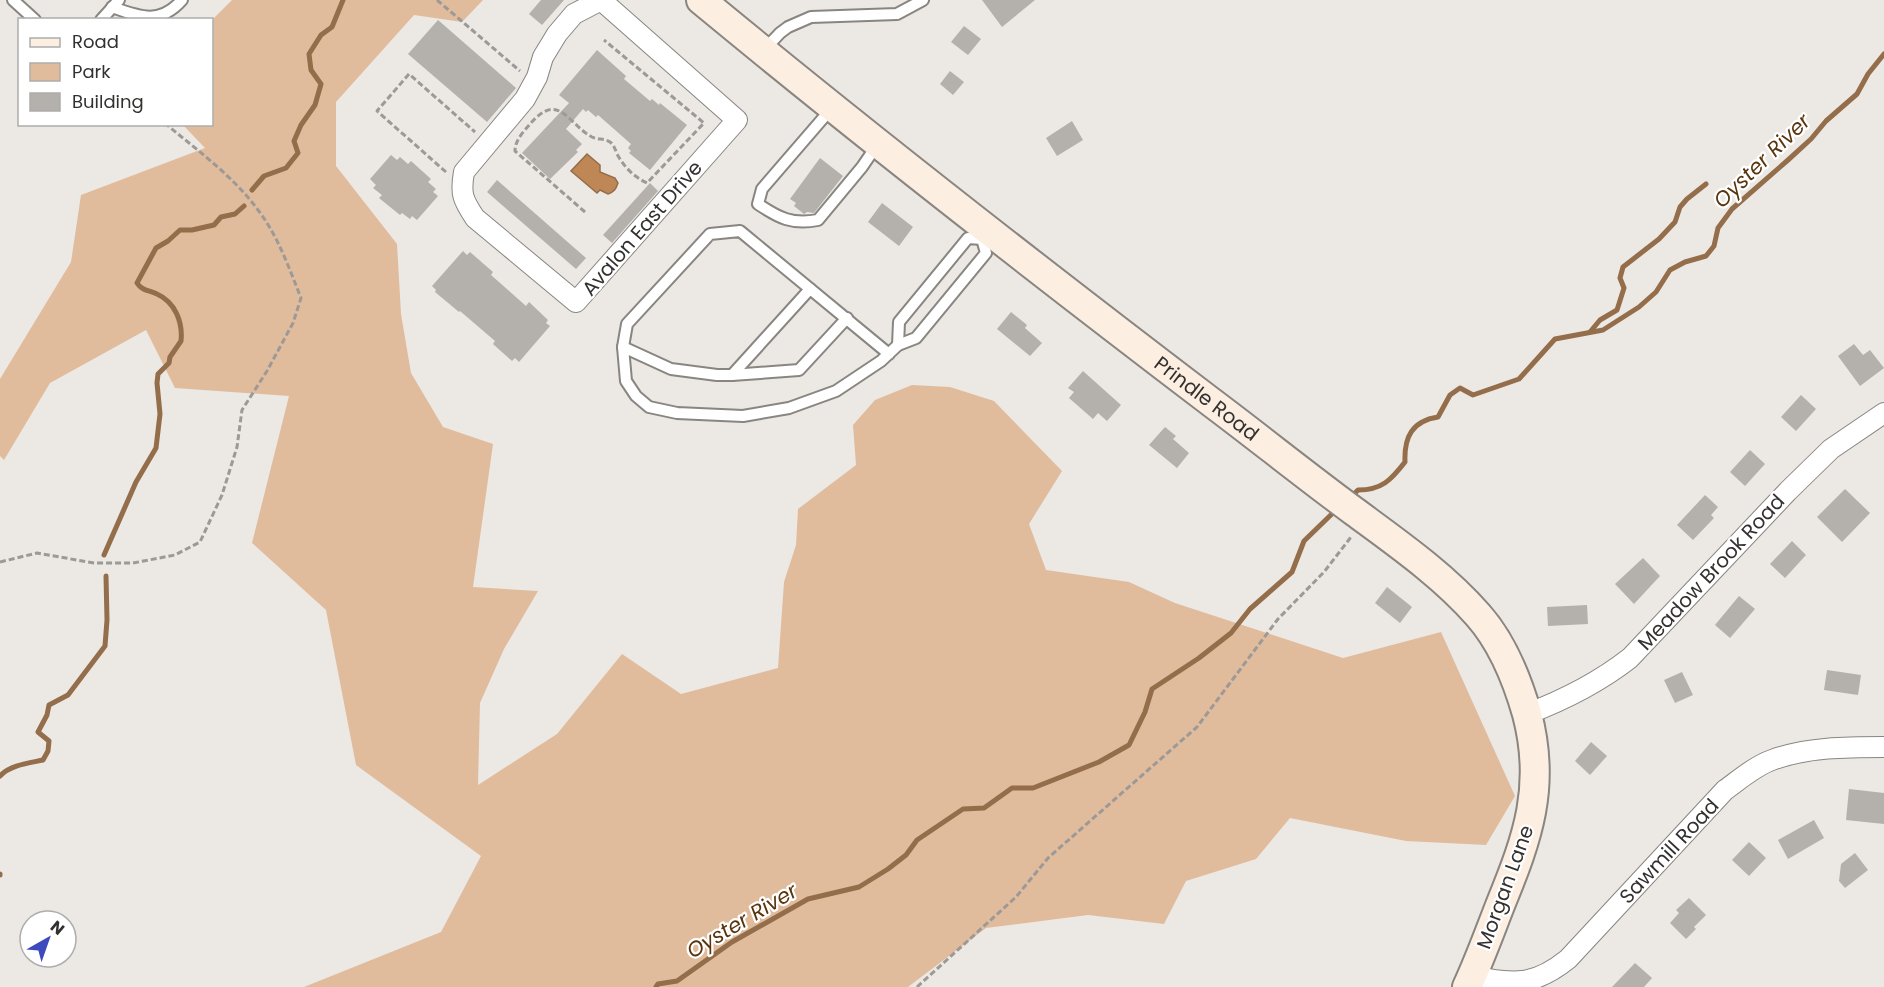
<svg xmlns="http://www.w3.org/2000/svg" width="1884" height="987" viewBox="0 0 1884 987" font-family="Poppins,sans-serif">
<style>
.green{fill:#e0bc9d}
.water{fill:#be8755;stroke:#946d4a;stroke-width:1.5}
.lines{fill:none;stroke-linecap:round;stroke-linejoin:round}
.stream{stroke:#946d4a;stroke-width:5}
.building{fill:#b4b0ac}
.lane-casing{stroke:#898581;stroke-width:14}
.street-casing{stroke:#898581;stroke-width:22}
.secondary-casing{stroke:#898581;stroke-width:32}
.path{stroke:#9c9996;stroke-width:3;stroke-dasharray:6 3;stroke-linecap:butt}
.lane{stroke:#fff;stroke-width:10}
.street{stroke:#fff;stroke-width:20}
.secondary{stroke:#fdeee2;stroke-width:28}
.labels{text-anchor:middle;stroke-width:4.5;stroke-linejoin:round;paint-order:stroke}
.street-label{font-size:20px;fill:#333130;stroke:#fff}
.water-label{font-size:21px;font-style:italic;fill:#59340c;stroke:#fff}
</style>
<rect width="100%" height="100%" fill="#ece8e4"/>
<polygon class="green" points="232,0 483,0 462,22 414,15 336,102 336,166 397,244 401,314 411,373 443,427 493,444 473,587 538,591 504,649 480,703 478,785 557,734 622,654 681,694 778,668 784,582 796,545 798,509 856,465 853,425 875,400 912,385 950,387 994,401 1062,471 1029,524 1046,570 1129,582 1175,603 1343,658 1441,632 1515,796 1486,845 1406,841 1290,818 1256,859 1186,881 1164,924 1088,915 986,928 908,987 304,987 441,932 481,856 356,765 326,610 252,543 289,396 175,388 146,330 50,383 4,460 0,456 0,379 71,262 81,195 205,148 183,125 212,124 212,20"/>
<path class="water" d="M587 154 600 165V172L615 178 618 183C616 189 614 192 608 194L600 190 597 193 571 171Z"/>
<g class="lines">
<g class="stream">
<polyline points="252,190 264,176 286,168 298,153 294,141 301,125 315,105 321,84 311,70 309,54 321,35 332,27 343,0"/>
<polyline points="1590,332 1600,320 1617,310 1624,288 1620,278 1623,267 1659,239 1675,222 1680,207 1687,199 1706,184"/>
<path d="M1351 497 1358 490C1382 490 1391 480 1405 462 1404 437 1412 421 1438 417L1450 395 1460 388 1473 395 1519 379 1555 339 1603 330 1639 307 1656 292 1670 270 1685 262 1706 256 1714 246 1718 228 1732 209 1788 160 1811 139 1826 121 1857 94 1868 74 1884 54"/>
<path d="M104 555 136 482 156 448 160 414 157 383 158 374 169 363 170 357 181 341C183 322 175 302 157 294 149 290 142 291 137 283L156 248 168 241 180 230H192L214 225 221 217 235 214 244 206"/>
<path d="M0 776C10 765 29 763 43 760L48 751 49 741 38 732 47 715 49 705 68 695 105 646 107 620 106 576"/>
<polyline points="0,874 0,875"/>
<polyline points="656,987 658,984 677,981 732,942 808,899 859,887 888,869 906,855 917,840 963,809 984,808 1012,788 1033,788 1099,762 1129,745 1145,712 1152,689 1199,658 1231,633 1250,609 1292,572 1304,541 1337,509"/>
</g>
</g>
<g class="building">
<polygon points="541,0 564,0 542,25 529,14"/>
<polygon points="982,0 1035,0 1002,27"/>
<polygon points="438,20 516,88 487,122 408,54"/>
<polygon points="964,26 981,39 968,55 951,42"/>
<polygon points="597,50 626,76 624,79 650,101 652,99 659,105 660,103 687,125 650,170 629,153 631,151 628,148 631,144 598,115 596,117 588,110 586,112 583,109 566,129 582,144 576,150 578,152 550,179 522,153 569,103 559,95"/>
<polygon points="950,71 964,82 953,95 940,84"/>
<polygon points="1072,121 1083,140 1057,156 1046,138"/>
<polygon points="391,155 397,160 400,157 408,164 411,161 431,179 428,182 436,189 433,192 438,196 417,220 412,216 410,219 402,213 400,215 379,198 382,195 373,188 376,185 370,179"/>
<polygon points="820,158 843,176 814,213 807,212 804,214 794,206 796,203 790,199"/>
<polygon points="497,180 586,258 576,269 487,192"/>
<polygon points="650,183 658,191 612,243 603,235"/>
<polygon points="882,203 913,227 899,246 868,222"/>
<polygon points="463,251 467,255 470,252 493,272 491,275 526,306 529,302 548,320 546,323 550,326 519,362 515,358 512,361 493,344 495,341 460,311 459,312 435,292 436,290 432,286"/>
<polygon points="1011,312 1027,325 1025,328 1042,343 1030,356 997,329"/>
<polygon points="1854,344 1863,355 1870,350 1884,368 1860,386 1838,356"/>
<polygon points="1083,371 1121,405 1107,421 1098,413 1093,419 1069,398 1074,392 1068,388"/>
<polygon points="1801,395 1816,409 1796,431 1781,417"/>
<polygon points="1165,427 1176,436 1173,439 1189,453 1177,468 1149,445"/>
<polygon points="1750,450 1765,464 1745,486 1730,472"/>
<polygon points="1845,489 1870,513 1842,542 1817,517"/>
<polygon points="1705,495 1718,507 1711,515 1714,518 1693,540 1677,525"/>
<polygon points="1792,541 1806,555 1785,578 1770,564"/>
<polygon points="1643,558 1660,576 1634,604 1615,584"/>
<polygon points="1387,587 1412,607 1400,623 1375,603"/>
<polygon points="1739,596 1755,609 1730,638 1715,625"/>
<polygon points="1587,605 1588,624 1548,626 1547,607"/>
<polygon points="1827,670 1861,675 1858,695 1824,690"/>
<polygon points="1682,672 1693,695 1675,703 1664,680"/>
<polygon points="1591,742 1607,756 1590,775 1575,761"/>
<polygon points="1849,789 1884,793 1884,824 1846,820"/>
<polygon points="1814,820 1824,838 1788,859 1778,840"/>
<polygon points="1749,842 1766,858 1749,876 1732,860"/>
<polygon points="1855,853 1868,870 1845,888 1839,881 1841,864"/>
<polygon points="1689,898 1706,915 1694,927 1696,929 1686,939 1670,923 1679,913 1676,910"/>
<polygon points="1635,963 1652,978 1644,987 1612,987"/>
</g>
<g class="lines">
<g class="lane-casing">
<g id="lane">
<polyline points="13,0 35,20"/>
<path d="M112 7C140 17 160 25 182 0"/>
<polyline points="101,20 119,0"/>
<polyline points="763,51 780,33 788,27 811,17 897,14 923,0"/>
<path d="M831 109 762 189 758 204C779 218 792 225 818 220L862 167 877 145"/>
<polyline points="898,345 899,322 968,238 982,239"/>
<polyline points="623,347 671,369 717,375 732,375 810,289"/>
<polyline points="889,354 740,231 710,234 627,324 623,347 626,381 636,396 649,407 677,413 743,416 789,408 836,391 881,361 898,345 916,338 986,253 982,239"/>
<polyline points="732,375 799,370 847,318"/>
</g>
</g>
<g class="street-casing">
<g id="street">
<path d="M601 0 737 120 576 302 475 218C463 200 460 194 464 172L525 99 537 77 543 57 557 34 574 14 601 0H603"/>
<path d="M1527 714C1564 700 1598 683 1630 658L1788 491 1831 449 1884 413"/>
<path d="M1472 976C1515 984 1533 987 1568 959L1725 790C1739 780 1755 766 1772 760 1807 747 1847 747 1884 747"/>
</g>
</g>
<g class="secondary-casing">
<g id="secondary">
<path id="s1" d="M701 0C868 138 1039 271 1211 402 1259 438 1306 476 1355 512 1397 543 1443 575 1478 615 1502 642 1517 679 1527 714 1546 786 1528 837 1501 903 1490 931 1480 959 1467 987"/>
</g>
</g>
<g class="path">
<polyline points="437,0 520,71"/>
<polyline points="446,172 377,111 409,74 475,132"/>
<path d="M585 212 515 151C515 140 524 131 531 123 559 91 568 124 592 137 598 140 604 138 610 142 614 145 615 149 617 154 624 167 634 177 647 183L704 123 604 40"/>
<path d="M0 562 37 553 94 563H133L175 555 200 542 222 495 237 447 242 410 267 371 293 323 301 298C289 268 278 236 258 210 233 176 198 151 166 124"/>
<polyline points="917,987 1016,897 1048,858 1197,727 1278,619 1324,572 1351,537"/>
</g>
<use href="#lane" class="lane"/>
<use href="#street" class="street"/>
<use href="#secondary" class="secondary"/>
</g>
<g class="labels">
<g class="street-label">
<text transform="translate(642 228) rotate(-49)" y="7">Avalon East Drive</text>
<text dy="7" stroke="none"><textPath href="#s1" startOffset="644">Prindle Road</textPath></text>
<text transform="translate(1711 572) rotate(-47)" y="7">Meadow Brook Road</text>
<text transform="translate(1669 851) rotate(-47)" y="7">Sawmill Road</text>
<text transform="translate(1505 887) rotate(-70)" y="7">Morgan Lane</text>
</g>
<g class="water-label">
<text transform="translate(1762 161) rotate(-44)" y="7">Oyster River</text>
<text transform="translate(742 921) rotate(-31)" y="7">Oyster River</text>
</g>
</g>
<rect x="18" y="18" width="195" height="108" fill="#ffffff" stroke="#adadac" stroke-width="1.5"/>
<rect x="30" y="38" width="30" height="9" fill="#fdeee2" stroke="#adadac" stroke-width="1.5"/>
<text x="72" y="48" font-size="18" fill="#333130">Road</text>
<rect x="30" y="63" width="30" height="18" fill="#e0bc9d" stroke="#adadac" stroke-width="1.5"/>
<text x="72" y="78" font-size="18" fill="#333130">Park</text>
<rect x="30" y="93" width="30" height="18" fill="#b4b0ac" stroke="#adadac" stroke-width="1.5"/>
<text x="72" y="108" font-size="18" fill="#333130">Building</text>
<g transform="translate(48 939) rotate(40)"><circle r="28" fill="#ffffff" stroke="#adadac" stroke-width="1.5"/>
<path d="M0-4.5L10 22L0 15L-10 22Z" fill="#3d4abd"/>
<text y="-9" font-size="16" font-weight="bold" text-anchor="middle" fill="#333130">N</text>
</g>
</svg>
